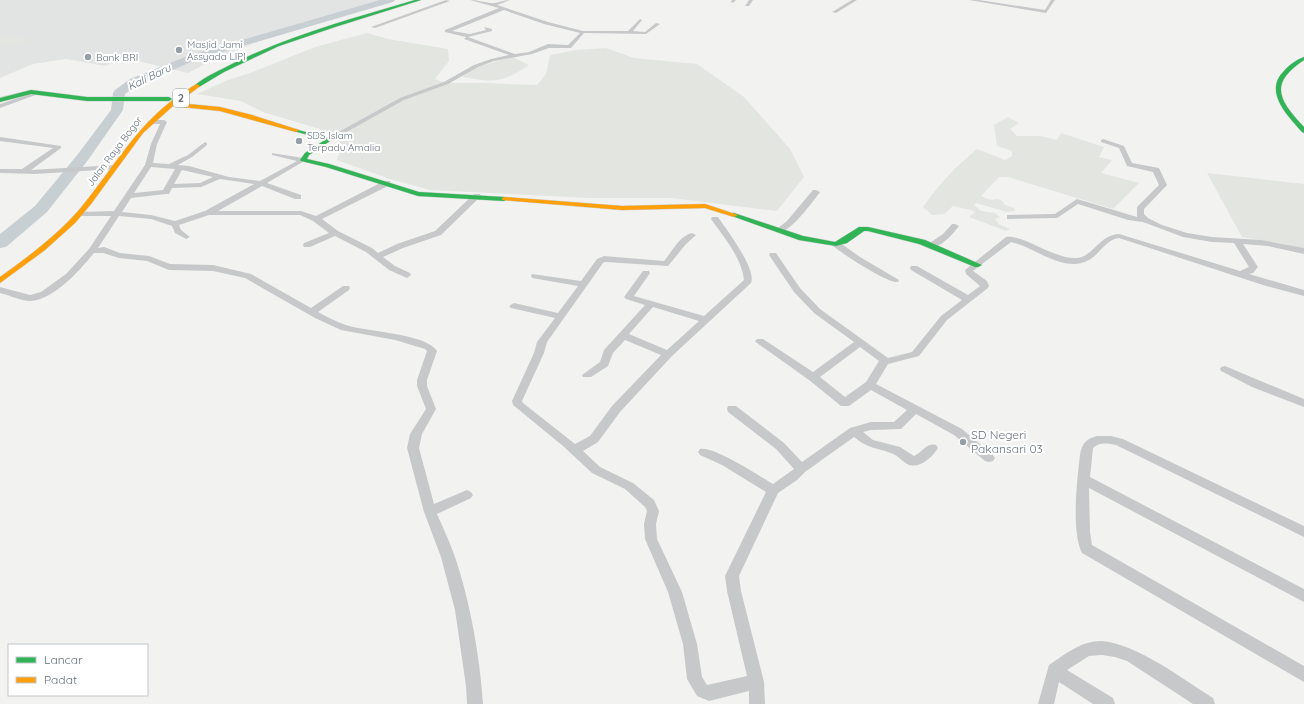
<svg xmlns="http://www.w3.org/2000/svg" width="1304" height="704" viewBox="0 0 1304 704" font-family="Quicksand,sans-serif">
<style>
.built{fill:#e2e4e4}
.green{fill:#e2e5e0}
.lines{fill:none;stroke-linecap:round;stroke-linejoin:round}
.river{fill:#c8cfd2;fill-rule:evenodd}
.fast-casing{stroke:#cecfcf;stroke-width:1}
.slow-casing{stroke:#cecfcf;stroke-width:1}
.street{fill:#c7c8c9;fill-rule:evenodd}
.fast{fill:#30b455;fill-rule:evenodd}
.slow{fill:#ff9f0a;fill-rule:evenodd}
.poi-dot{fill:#979fa6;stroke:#fff;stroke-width:1.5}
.labels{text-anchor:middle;stroke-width:4;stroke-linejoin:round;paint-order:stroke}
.far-poi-label{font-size:10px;fill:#66727e;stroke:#fff;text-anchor:start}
.far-street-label{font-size:10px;fill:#66727e;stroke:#fff}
.far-water-label{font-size:11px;font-style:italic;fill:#62737b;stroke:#fff}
.shield{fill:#fff;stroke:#949ca5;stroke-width:1}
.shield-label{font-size:11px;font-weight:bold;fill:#66727e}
.poi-label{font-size:12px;fill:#66727e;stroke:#fff;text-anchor:start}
</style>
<rect width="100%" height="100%" fill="#f2f3f1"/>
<polygon class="built" points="0,0 395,0 260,41 213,60 188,73 125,58 105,66 66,59 33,64 0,78"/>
<g class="green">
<polygon points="367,33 388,39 448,49 449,61 435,79 445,83 485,83 537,85 546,74 550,55 576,50 606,48 634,58 697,64 744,97 790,149 804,177 777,211 671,198 588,198 430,190 390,179 337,160 342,145 330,132 263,112 241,101 197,94 228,80 253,72 315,47"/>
<polygon points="7,35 30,40 11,46 0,43 0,37"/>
<path d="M512 57 529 65C502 83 494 83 463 77L470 69Z"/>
<path d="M1008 117 1019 123 1010 129 1017 136H1041L1057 140 1061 133 1104 147 1099 157 1112 160 1101 173 1139 183 1113 209 1008 177H999L981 196 991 200 998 199 1004 202 1003 204 1014 208 1015 211 1007 212 976 203 974 205 981 211 995 213 1000 217 995 219 999 224 1010 229 1006 231 969 217 975 212 971 210 953 206 944 214 932 215 923 207C938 185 956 166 977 149L1005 160 1012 156V151L997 146 994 125Z"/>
<polygon points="1207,173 1304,184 1304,248 1242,237"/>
</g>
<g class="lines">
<polygon class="river" points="380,0 395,0 393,2 198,59 138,85 125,94 123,110 88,160 47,212 6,247 0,248 0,234 35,206 78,154 111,110 113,93 115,90 130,79 190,55"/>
<g class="fast-casing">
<g id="fast">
<path d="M415 0H421L335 27 279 46 224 72 199 87 194 86C205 76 221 70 234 63 291 35 354 18 415 0Z"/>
<path d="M1304 57V60C1268 84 1279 100 1304 127V133L1302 132C1288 116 1263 92 1284 71 1289 65 1296 60 1304 57Z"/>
<polygon points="31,90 87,97 169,97 172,99 169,101 87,101 31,94 0,102 0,98"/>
<polygon points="294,129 333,139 309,155 307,159 329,164 419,192 504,197 507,199 504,201 418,196 326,167 301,161 300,160 305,153 325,140 294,131"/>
<polygon points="734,213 803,236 835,242 859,227 868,227 925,240 982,265 978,267 975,267 919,244 868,231 864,231 847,243 836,246 799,240 732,216 732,214"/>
</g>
</g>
<g class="slow-casing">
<g id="slow">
<path d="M197 84 200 86 199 87 177 103 220 107 252 115 299 130 296 132 220 111 173 106 143 133 91 204 75 223 45 250 0 283V277C28 257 56 236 79 210 111 172 133 130 174 99 181 94 189 88 197 84Z"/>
<polygon points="504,197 622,206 705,204 738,215 734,217 705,208 622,210 502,200 502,198"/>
</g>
</g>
<g class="street">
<polygon points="446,0 450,1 375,28 371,27"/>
<path d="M470 0C477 0 483 2 490 3 496 4 503 0 510 0L497 5 548 22 583 31H628L640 19 642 20 633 31 645 32 656 23 660 24 646 34 584 33 571 48H549L532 54 494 61 478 67 448 84 404 100 332 140H328V138L400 98 444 82 474 65 491 59 509 55 464 39 466 37 445 32V30L499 8ZM504 10 544 24 580 33 568 45 548 44 529 52 515 54 468 37 492 31V29L484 27 486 30 470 34 452 31Z"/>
<polygon points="732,0 736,0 733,3 731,2"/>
<polygon points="749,0 753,0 749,6 745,6"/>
<polygon points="852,0 857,0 836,13 832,12"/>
<polygon points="969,0 979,0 1045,10 1051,0 1055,0 1046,13"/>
<polygon points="36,92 41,93 0,108 0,104"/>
<path d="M164 120 167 122 157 144 153 163 169 164 188 155 205 142 207 143V145L192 157 178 165 189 166 229 177 260 181 297 161 272 155V153L303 158 306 160 267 183 301 195V199H295L262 186 218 211H301L316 216 384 181H390V185L322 219 338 231 372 248 378 253 397 244 435 231 474 194H480L481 196 441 235 403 248 383 257 395 266 410 273 411 275 407 278 389 270 366 252 335 236 310 247H304L303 245 304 243 329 233 313 221 300 215H209L179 225 181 230 190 237 186 239 175 233 172 226 151 219 119 216 98 248 104 247 120 253 149 256 170 264 213 265 251 274 311 308 343 286H349L350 288 349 290 318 312C327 317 337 322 346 325 367 332 425 333 437 351L427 380V386L436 409 422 434 419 448 434 504 467 490 471 492 473 495 471 498 437 514C443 528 450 542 455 557 470 601 480 657 483 704H467L466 686 455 610 441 557 424 512 407 448 410 434 426 409 417 386V380L427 351 425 349 395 340 341 330 315 318 245 278 213 271 169 270 147 261 119 258 103 253H94C80 270 54 300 30 301 21 301 9 295 0 293V287L30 295 41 292 66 274 89 249 111 216H80L76 214 80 212 114 211 145 165 151 144 160 124H150L147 122 150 120ZM151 167 175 169 163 190 134 193ZM182 170 213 177 200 183 174 184ZM220 179 254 184 205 211 175 221 151 215 122 212 131 198 166 194H169L172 188 201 187Z"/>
<polygon points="0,137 61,146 61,148 31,170 115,165 119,167 115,169 35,174 0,173 0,169 22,169 53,148 0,141"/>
<path d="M1103 139 1124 146 1132 163 1159 168 1167 185 1144 209V214L1148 218 1162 225 1187 233 1212 237 1261 240 1304 248V254L1268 246 1243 244 1258 267 1253 273 1249 274 1304 290V296L1266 286 1119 238C1106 239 1100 254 1089 260 1065 274 1034 247 1011 242L973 271 987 281 989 286 988 288 947 320 919 356 888 364 876 384 962 429 993 455 995 458 993 461 989 462 985 461 954 435 916 414 901 429 871 430 863 432 873 440 900 447 914 456C922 453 926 442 936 445L938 448C932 458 918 470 907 464 901 460 897 455 891 453 874 447 869 449 854 437L805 472 797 480 778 493 739 576 741 591 764 682 765 704H749V691L709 701 697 696 687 679 683 644 668 592 645 539 644 524 647 511 645 507 625 489 592 473 563 446 513 405 512 401 534 353 537 342 555 318 511 308 509 306 514 303 558 313 578 286 532 278 531 276 532 274 581 281 597 259 604 256 664 261C672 252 679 236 692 233L696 235 686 244 668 266 605 262 603 263 547 342 544 353 522 401 523 403 575 444 590 436 612 406 661 355 625 340 613 353 608 366 591 377H583L582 375 600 362 604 350 645 305 626 299 624 297 643 271H649L650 273 634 296 704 316 744 280C742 258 723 236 711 219L712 217H718C726 229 757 269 751 283L672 356 620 412 598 442 583 451 600 467 633 483 654 500 659 511 656 524 657 539 682 592 697 644 702 677 707 685 747 676 727 591 725 576 766 492 722 465 700 455 698 452 700 449C712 445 760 476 773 484L794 469 776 449 728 412 727 409 728 406H736L784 443 802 462 850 428 871 422H894L907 410 871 390 849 406H841L809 380 757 343 755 341 757 339H763L813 372 854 342 814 313 794 292 769 255 770 253H776L800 288 820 309 888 358 912 352 941 316 962 300 911 270 910 268 911 266H917L968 295 980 286 966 274 965 270 1006 237C1022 234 1053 258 1074 258 1093 259 1098 235 1119 234L1240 271 1249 267 1234 243 1212 242 1183 237 1143 222 1128 220 1078 204 1057 218 1007 219V215H1010L1055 214 1077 199 1137 217V207L1159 185 1153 172 1127 166 1119 148 1101 142V140ZM653 307 699 321 667 350 629 334ZM860 347 879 361 866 382 845 397 820 377Z"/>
<path d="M813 190H816L820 192C813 201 790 234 778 232V228L787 221Z"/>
<path d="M952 224H955L959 226C953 234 939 250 928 248L927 246 928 244 943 234Z"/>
<path d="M833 242H839L860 257 899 280 898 282C888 284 843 254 833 246L832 244Z"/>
<polygon points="1225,366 1304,399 1304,407 1252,387 1221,371 1220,369 1221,367"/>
<path d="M1097 436H1111L1123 439 1304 526V537L1116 445C1107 443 1099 442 1093 448L1090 477 1304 589V602L1089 488 1090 532 1092 545 1304 666V682L1082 553C1071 530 1077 481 1080 455 1082 443 1086 439 1097 436Z"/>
<path d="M1102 641C1139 645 1181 678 1213 698L1215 704H1193L1127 661 1115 657 1102 655 1089 656 1067 670 1113 698 1115 704H1093L1059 682 1054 704H1038L1049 665C1066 654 1080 641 1102 641Z"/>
</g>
<use href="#fast" class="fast"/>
<use href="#slow" class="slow"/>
</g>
<g class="poi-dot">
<circle cx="179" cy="50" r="4"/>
<circle cx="88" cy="57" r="4"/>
<circle cx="299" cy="141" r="4"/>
<circle cx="963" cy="442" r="4"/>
</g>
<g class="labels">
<g class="far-poi-label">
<text x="187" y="48">Masjid Jami<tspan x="187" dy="12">Assyada LIPI</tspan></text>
<text x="96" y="61">Bank BRI</text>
<text x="307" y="139">SDS Islam<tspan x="307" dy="12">Terpadu Amalia</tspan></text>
</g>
<g class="far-street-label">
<text transform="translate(114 151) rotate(-53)" y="4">Jalan Raya Bogor</text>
</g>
<g class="far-water-label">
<text transform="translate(149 77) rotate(-26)" y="4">Kali Baru</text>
</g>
<rect class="shield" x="173" y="89" width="16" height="18" rx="3"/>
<g class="shield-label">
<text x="181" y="102">2</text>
</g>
<g class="poi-label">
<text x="971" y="439">SD Negeri<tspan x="971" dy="14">Pakansari 03</tspan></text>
</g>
</g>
<rect x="8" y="644" width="140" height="52" fill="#ffffff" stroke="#c2c7cb"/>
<rect x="16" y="657" width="20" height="6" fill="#30b455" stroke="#c2c7cb"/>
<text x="44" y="664" font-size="12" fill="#66727e">Lancar</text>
<rect x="16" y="677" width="20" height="6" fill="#ff9f0a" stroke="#c2c7cb"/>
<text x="44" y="684" font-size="12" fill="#66727e">Padat</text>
</svg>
